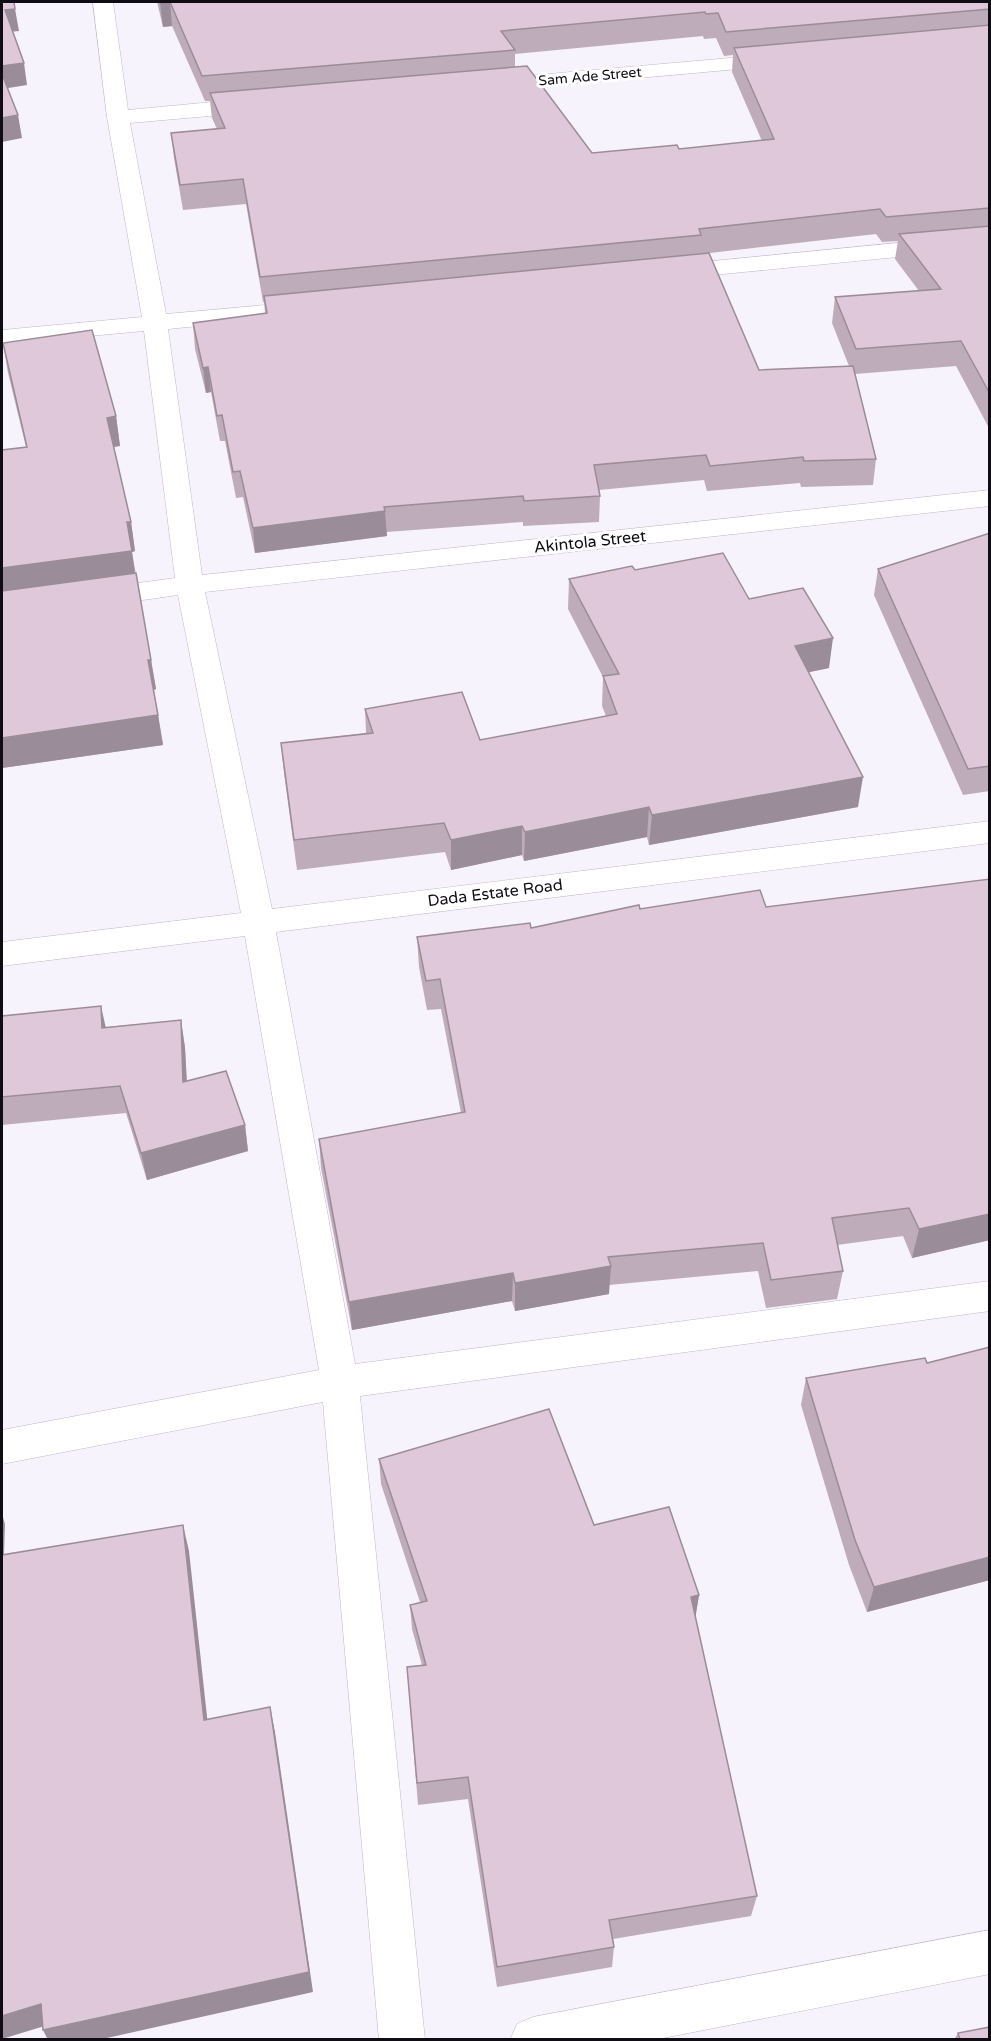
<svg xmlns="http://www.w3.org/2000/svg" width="991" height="2041" viewBox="0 0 991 2041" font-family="'Varela Round',sans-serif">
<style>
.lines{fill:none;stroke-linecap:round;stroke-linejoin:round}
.street-casing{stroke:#c0b6cd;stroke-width:1}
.street{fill:#fff;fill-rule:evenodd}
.wall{fill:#bfacbb;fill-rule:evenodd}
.shaded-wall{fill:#9b8c99}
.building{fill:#dec8da;stroke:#9b8c99;stroke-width:1.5}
.labels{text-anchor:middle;stroke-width:6;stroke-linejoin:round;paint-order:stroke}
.far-street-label{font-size:14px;fill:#0f0c13;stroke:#fff}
.street-label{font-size:16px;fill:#0f0c13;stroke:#fff}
</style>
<rect width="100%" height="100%" fill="#f7f3fc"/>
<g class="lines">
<g class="street-casing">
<g id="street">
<polygon points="93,2 113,2 128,110 255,98 263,100 266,105 263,110 255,112 130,123 166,314 310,301 319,303 322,308 319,313 310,315 168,329 202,575 990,490 990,506 205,592 272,909 990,821 990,843 276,932 355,1364 990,1281 990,1311 360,1396 425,2040 379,2040 323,1402 2,1464 2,1430 319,1370 245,936 2,966 2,942 241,913 178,595 94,607 84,604 80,598 84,592 94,589 175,578 144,331 2,344 2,330 142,317 107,117"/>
<polygon points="776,54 784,55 787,60 784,65 492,91 484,90 481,85 484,80 492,79"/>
<polygon points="990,234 990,248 672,279 664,277 660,272 664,267 672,265"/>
<polygon points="990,1930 990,1974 653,2040 510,2040 517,2024 533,2017"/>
</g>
</g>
<use href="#street" class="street"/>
</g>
<g class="wall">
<path d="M157 2H990V430L956 366 855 374 876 459 873 485 801 487 800 483 707 491 704 480 599 490 600 496 599 522 523 526V522L386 532 387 536 255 553 243 497 236 498 225 441H220L211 392 206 393 195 349 193 323 265 313 264 302H263L246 204 183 210 174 158 171 133 217 129 212 118 210 101H205L172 26 163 27ZM703 36 704 39 716 38 724 56 733 55 732 72 762 141 679 149 592 153 515 67V54ZM876 234 882 242 898 241 895 259 919 291 835 297 832 323 849 366 759 370 701 254Z"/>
<polygon points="3,343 116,416 120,446 114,447 131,522 135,551 132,552 151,660 156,689 154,690 163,745 2,768 2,450 26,447 8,373"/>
<polygon points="990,533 990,791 963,795 874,595 878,569"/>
<polygon points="635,570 749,599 829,668 808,672 858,807 649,845 647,837 524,861 522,855 451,870 445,852 297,870 284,773 281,743 366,733 365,709 480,740 606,716 602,706 603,677 568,609 569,579"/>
<polygon points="990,879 990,1240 912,1258 903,1236 837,1245 843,1271 837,1299 766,1308 758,1271 609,1285 609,1294 515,1311 512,1301 352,1330 321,1168 319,1139 461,1113 441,1009 427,1010 419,967 417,937 531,928 640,909 766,907"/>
<polygon points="2,1016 106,1027 181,1020 185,1048 187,1081 245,1125 248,1151 147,1180 126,1113 2,1125"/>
<polygon points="990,1347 990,1580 867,1612 849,1565 801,1405 806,1378 927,1363"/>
<polygon points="379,1459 594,1525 699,1595 695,1618 757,1896 751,1916 613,1939 614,1947 612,1967 497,1987 468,1799 418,1805 407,1667 422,1665 412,1629 410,1605 420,1602 381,1484"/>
<polygon points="958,2033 990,2040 954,2040"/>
</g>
<g class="shaded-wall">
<polygon points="170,2 172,26 163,27 160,3"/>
<polygon points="15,9 19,31 9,32 5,10"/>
<polygon points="24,63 27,85 2,89 2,66"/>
<polygon points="18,115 22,138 2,142 2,118"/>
<polygon points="208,367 211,392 206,393 203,368"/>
<polygon points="116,416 120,446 112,447 107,418"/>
<polygon points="385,511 387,536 255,553 253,528"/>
<polygon points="127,522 131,522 135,551 132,552 136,581 2,601 2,568"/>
<polygon points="833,638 829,668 791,676 795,646"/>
<polygon points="148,660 151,660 156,689 153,690"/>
<polygon points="158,715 163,745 2,768 2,738"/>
<polygon points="863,777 858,807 649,845 652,815"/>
<polygon points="649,807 647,837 524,861 525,832"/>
<polygon points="522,826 522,855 451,870 451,840"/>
<polygon points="101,1006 107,1033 102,1028"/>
<polygon points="181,1020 185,1048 188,1109 183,1082"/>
<polygon points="245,1125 248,1151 147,1180 141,1153"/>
<polygon points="990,1214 990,1240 912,1258 919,1229"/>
<polygon points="611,1266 609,1294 515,1311 515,1283"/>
<polygon points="513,1273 512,1301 352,1330 349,1302"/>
<polygon points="2,1514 5,1524 3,1583 2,1578"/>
<polygon points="183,1525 189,1551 210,1744 204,1720"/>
<polygon points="990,1557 990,1580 867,1612 874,1587"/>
<polygon points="699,1595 695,1620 691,1597"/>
<polygon points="270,1707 275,1732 313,1992 98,2040 48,2040 43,2030"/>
<polygon points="41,2004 51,2024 2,2039 2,2016"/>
</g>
<g class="building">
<polygon points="2,2 14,2 15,9 5,10 24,63 2,66"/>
<polygon points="160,3 160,2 990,2 990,9 726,32 718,13 706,14 705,12 501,31 515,50 202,76 170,2"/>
<polygon points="990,25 990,208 886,217 880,209 699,229 701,235 260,277 243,179 180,185 171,133 225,128 210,93 527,66 592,153 677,145 679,149 774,139 734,48"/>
<polygon points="2,74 18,115 2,118"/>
<polygon points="990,226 990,394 961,341 856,349 835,297 941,289 899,234"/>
<polygon points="709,253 759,370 853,366 876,459 804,461 803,457 710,466 706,455 594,465 600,496 524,501 523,496 384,507 385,511 253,528 240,471 233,472 222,415 217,416 208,367 203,368 193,323 267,313 264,296"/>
<polygon points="92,330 116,416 107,418 131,522 127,522 132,551 2,568 2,450 27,447 3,343"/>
<polygon points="990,533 990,766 968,769 878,569"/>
<polygon points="723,553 749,599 803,588 833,638 795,646 863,777 652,815 649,807 525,832 522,826 451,840 444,823 294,840 281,743 373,733 365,709 462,692 480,740 617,714 603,676 619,674 569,579 632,566 635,570"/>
<polygon points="136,573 151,660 148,660 158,715 2,738 2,591"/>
<polygon points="990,879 990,1214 919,1229 909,1208 832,1218 843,1271 771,1280 763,1243 608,1257 611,1266 515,1283 513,1273 349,1302 319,1139 465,1112 440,979 426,981 417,937 530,923 531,928 639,905 640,909 760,890 766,907"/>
<polygon points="101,1006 102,1028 181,1020 183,1082 226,1071 245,1125 141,1153 120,1086 2,1097 2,1016"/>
<polygon points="990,1347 990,1557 874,1587 855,1540 806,1378 925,1358 927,1363"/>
<polygon points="549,1409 594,1525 669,1507 699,1595 691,1597 757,1896 609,1920 614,1947 497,1967 468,1777 417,1783 407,1667 426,1665 410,1605 427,1601 379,1459"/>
<polygon points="183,1525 204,1720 270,1707 309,1972 43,2030 41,2004 2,2016 2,1555"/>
<polygon points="990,2027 990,2040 960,2040 958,2033"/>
</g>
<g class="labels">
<g class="far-street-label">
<text transform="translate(590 76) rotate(-5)" y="5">Sam Ade Street</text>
</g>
<g class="street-label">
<text transform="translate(590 541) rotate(-6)" y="6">Akintola Street</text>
<text transform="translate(495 892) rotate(-7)" y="6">Dada Estate Road</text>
</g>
</g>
<rect width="991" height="2041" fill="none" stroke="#0f0c13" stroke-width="6"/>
</svg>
